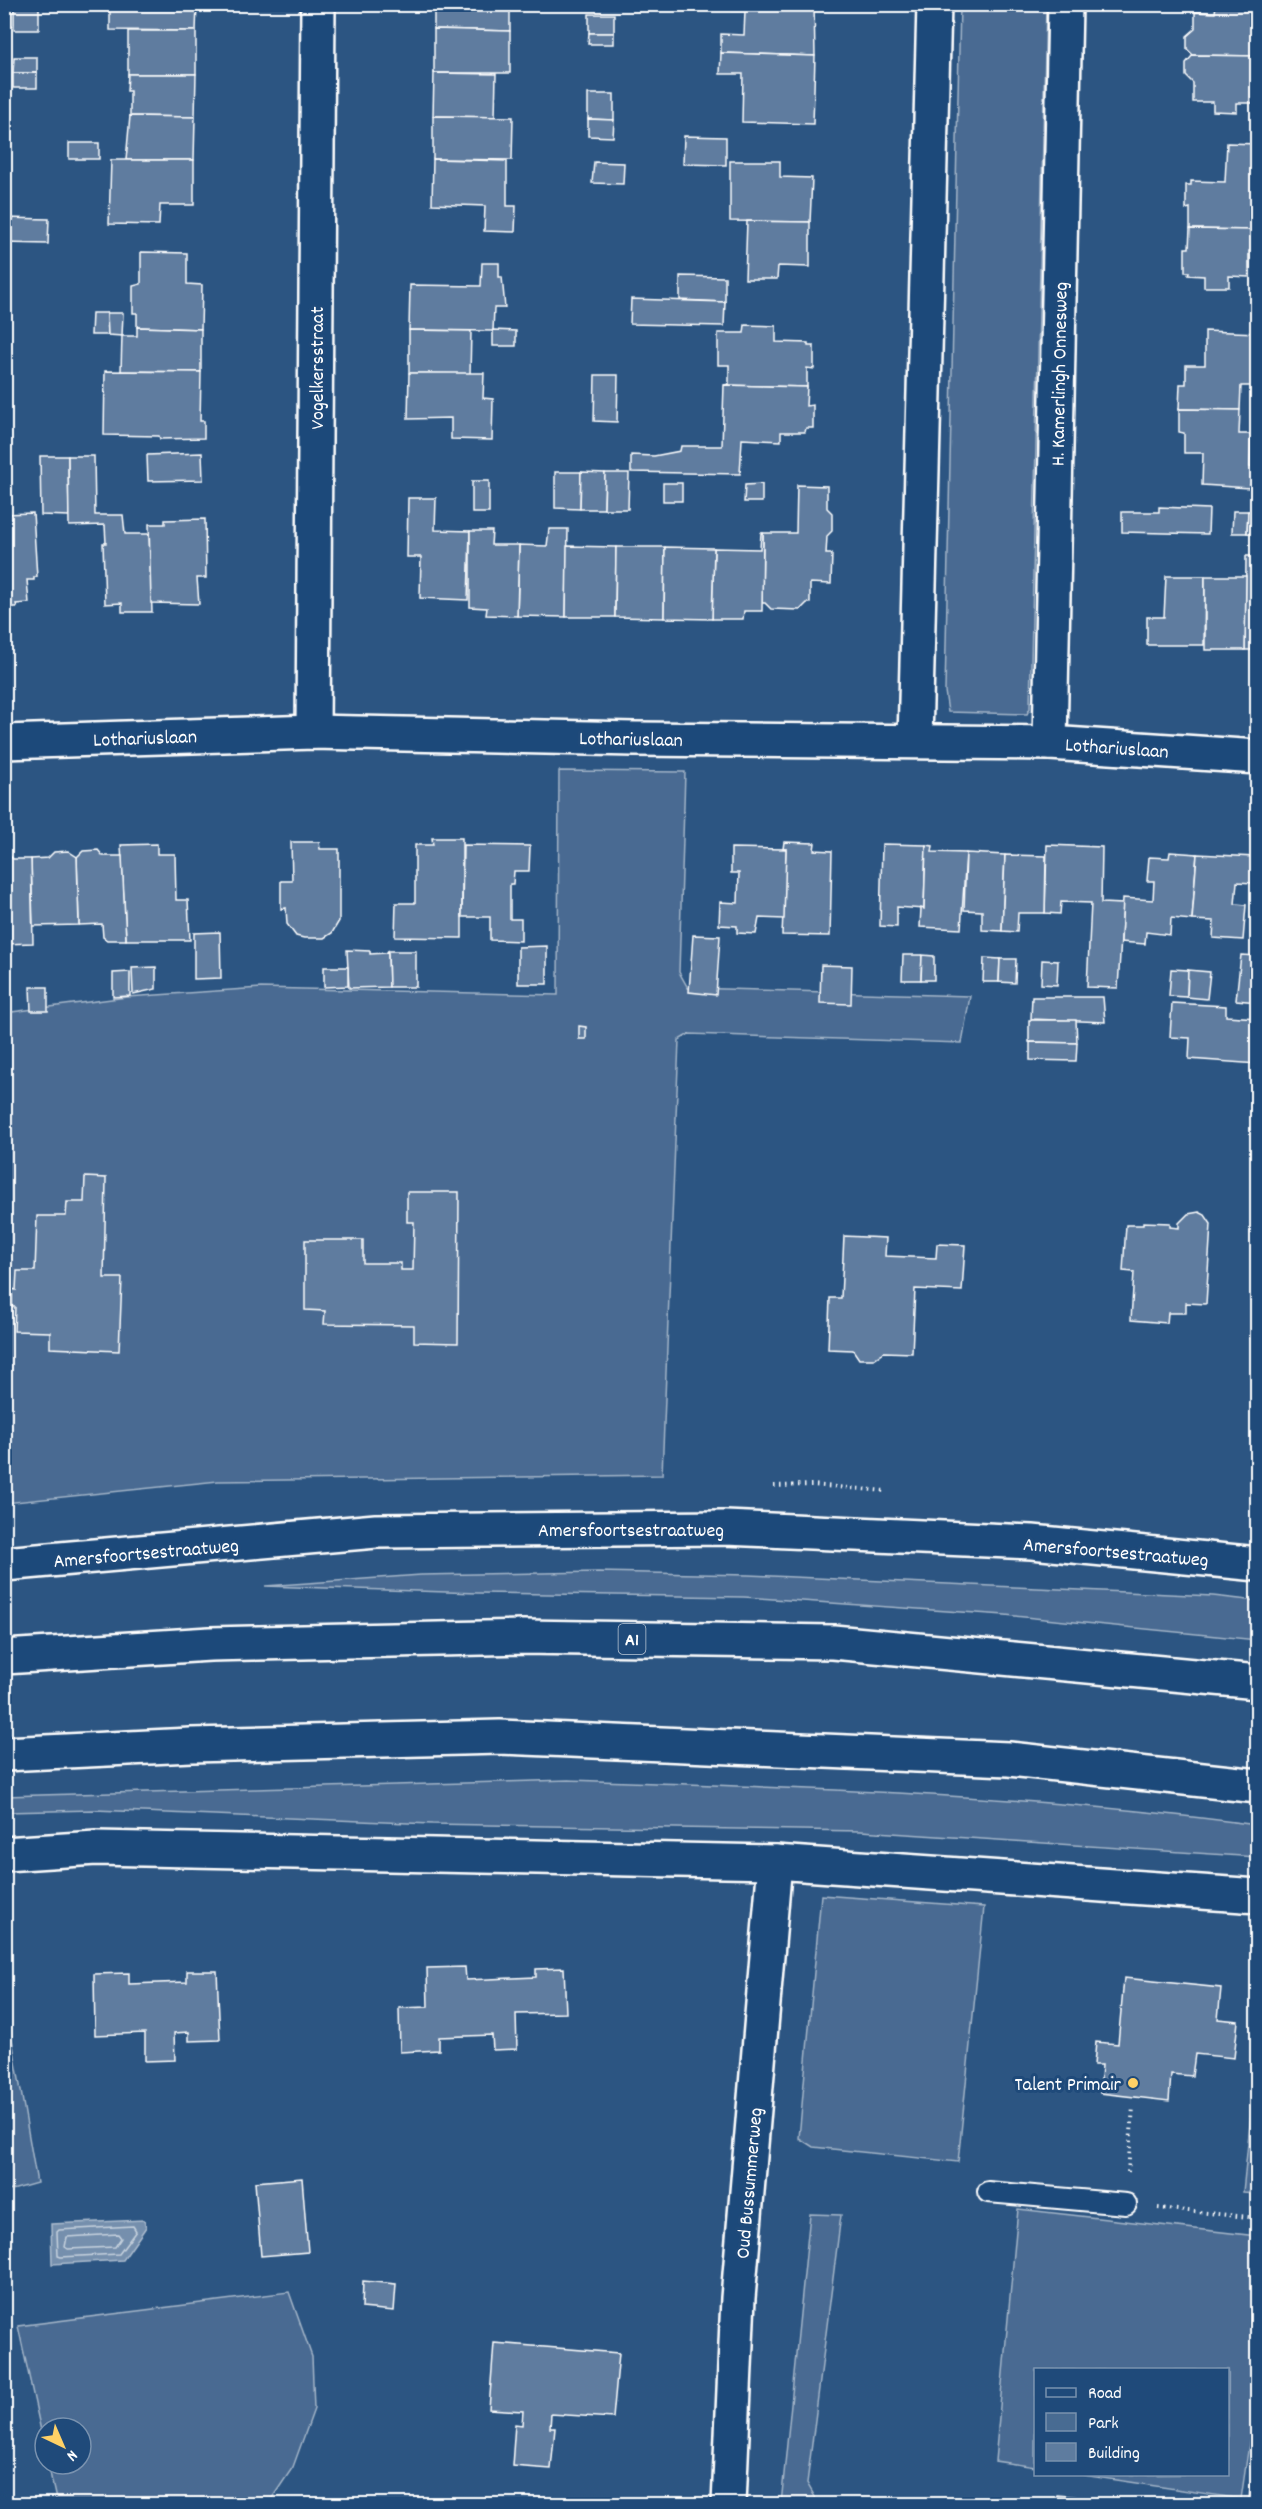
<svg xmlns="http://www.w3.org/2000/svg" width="1262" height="2509" viewBox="0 0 1262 2509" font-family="Dekko,sans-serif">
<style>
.green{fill:#486b92;stroke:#a4b5c8;stroke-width:1.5}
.water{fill:#748fad;stroke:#acbcce;stroke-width:1.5}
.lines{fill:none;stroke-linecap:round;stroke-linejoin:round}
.shore{stroke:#c7d2de;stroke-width:1.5}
.building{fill:#5e7c9f;stroke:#fff;stroke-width:1.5}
.lane-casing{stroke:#fff;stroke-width:24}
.street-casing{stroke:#fff;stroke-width:38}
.primary-casing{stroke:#fff;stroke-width:38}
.highway-casing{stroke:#fff;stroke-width:38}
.path{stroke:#fff;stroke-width:4;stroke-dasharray:1.5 4.5;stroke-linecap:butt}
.lane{stroke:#1f4a7a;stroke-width:20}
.street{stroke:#1f4a7a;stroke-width:33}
.primary{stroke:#1f4a7a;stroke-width:33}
.highway{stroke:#1f4a7a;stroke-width:33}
.poi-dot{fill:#ffd166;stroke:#1f4a7a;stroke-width:2}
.labels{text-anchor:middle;stroke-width:6;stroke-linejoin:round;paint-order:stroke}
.shield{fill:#1f4a7a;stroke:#bcc9d7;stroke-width:1.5}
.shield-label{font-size:18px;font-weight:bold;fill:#fff}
.street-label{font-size:20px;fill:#fff;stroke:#1f4a7a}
.poi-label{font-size:20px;fill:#fff;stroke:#1f4a7a;text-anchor:end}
</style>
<rect width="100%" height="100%" fill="#2c5582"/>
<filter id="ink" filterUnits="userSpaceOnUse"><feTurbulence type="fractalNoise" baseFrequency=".0167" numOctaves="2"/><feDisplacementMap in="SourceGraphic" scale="12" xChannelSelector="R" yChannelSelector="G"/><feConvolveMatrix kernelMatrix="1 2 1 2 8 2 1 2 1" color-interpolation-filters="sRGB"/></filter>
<g filter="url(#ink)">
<g class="green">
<polygon points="960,5 1046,5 1030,708 1027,714 948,712 945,691"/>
<polygon points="559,771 685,772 679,972 688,988 970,996 962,1043 689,1034 679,1040 662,1475 218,1481 5,1503 4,1013 127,997 261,988 558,995"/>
<polygon points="598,1572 748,1575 1213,1596 1257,1601 1257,1640 1005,1615 744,1597 477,1593 265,1586 421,1575"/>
<path d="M569 1780C798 1788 1030 1794 1257 1825V1857L861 1831 432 1824 95 1810 5 1812V1796Z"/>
<polygon points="821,1895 984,1907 958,2162 813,2147 799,2138"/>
<polygon points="5,1999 37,2183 5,2192 4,2192"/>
<polygon points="1257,2055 1257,2193 1243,2192"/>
<polygon points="1018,2209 1257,2236 1257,2389 1241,2499 1083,2475 1228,2474 1228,2370 1036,2370 1035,2467 995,2461"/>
<polygon points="810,2214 841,2215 807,2483 819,2504 781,2504"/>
<polygon points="289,2292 312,2357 314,2409 293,2467 268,2504 57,2504 48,2464 81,2464 81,2428 45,2428 45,2449 18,2326"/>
<polygon points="1257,2439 1257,2504 1248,2504"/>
</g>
<polygon class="water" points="144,2220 146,2227 123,2260 52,2264 51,2224"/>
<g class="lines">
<g class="shore">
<polygon points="133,2226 136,2231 119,2254 61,2257 58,2256 57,2232 59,2230"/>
<polygon points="118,2234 121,2238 115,2247 68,2249 65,2247 67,2237"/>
</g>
</g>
<g class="building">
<rect x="14" y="4" width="25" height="26"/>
<polygon points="110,4 197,4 196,31 110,30"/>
<polygon points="434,4 497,4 497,11 510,11 510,31 434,29"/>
<polygon points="732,4 814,4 815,56 721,53 721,34 744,35 745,11 732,11"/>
<polygon points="1216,4 1258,4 1258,56 1193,55 1187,49 1187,36 1195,29 1195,12 1215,13"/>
<rect x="589" y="14" width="25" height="19"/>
<polygon points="434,29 510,31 510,73 434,73"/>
<rect x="128" y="31" width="68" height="43"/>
<polygon points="589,33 614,33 614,44 588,44"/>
<polygon points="721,53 815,56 813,124 742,122 743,74 720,74"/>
<polygon points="1193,55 1258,56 1258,103 1237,103 1237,112 1213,111 1213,102 1193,102 1193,83 1186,76 1186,63"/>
<polygon points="14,57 37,57 37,73 13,73"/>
<rect x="13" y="73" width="24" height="15"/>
<polygon points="434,73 496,74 495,117 433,116"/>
<polygon points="128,74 196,74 195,117 130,116 130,91 127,91"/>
<polygon points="588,94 614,94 614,120 588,119"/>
<polygon points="130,116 195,117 194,160 126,160"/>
<polygon points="433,116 513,117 512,160 433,159"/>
<polygon points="588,119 614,120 613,137 588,136"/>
<polygon points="684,136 726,137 726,165 683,164"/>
<rect x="69" y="143" width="30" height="16"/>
<polygon points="1227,143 1258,144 1258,230 1190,229 1190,208 1186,209 1186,185 1191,185 1191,181 1225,182"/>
<polygon points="433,159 507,161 507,206 516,206 515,232 484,231 485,206 432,204"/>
<polygon points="111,160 194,160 194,205 160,205 159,225 109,224"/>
<polygon points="730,161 780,161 780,177 812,178 810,222 730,221"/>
<polygon points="594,162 624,163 623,184 592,183"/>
<polygon points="4,218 49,219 48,244 4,243"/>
<polygon points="747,221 810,222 810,267 778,266 777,279 745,279"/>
<polygon points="1190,229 1255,230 1254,251 1249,251 1249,277 1229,276 1229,287 1204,287 1204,276 1188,275 1189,272 1185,272 1185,248 1189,248"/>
<polygon points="141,252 187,253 187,284 202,285 201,329 137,327 137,313 133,313 133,286 141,284"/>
<polygon points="482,263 499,263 499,277 502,277 505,308 494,308 493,331 409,330 410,285 481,286"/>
<polygon points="680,276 725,277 725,302 680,300"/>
<polygon points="631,299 725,302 724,326 630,324"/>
<polygon points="92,313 107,313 108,335 91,335"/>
<polygon points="107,313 123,313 122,336 108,335"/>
<polygon points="745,325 776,326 776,342 808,343 808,346 814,346 814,369 807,368 807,387 724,385 729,384 729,365 718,365 718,333 744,333"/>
<polygon points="137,327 201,329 201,372 121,371 122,336 137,336"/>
<polygon points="409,330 471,331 470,374 409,373"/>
<polygon points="493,330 516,331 516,346 493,346"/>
<polygon points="1205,331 1258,333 1258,359 1253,359 1252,386 1241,386 1240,410 1179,409 1180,384 1186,384 1186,365 1205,365"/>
<polygon points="105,371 201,372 200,421 204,421 204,438 160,439 159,436 104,435"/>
<polygon points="409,373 484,373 483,398 493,399 492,440 451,439 451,418 408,419"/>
<polygon points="595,375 618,375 617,422 594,421"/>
<polygon points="724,385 807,387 806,406 813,405 813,428 806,428 805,432 781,432 781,441 742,439 740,474 631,472 631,455 654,456 680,451 681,446 722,446"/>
<polygon points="1179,409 1240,410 1239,434 1251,434 1250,467 1258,468 1258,486 1250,485 1250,488 1202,485 1203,453 1184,453 1184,433 1179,432"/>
<polygon points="202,453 203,480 148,481 147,455"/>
<polygon points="40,456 68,456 69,516 41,515"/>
<polygon points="68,456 94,456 95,515 123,515 125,534 149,534 152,612 122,612 122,603 105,604 103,543 106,543 105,525 69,526"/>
<polygon points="555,472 581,472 580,509 555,508"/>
<polygon points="581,472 605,473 604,509 580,509"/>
<polygon points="605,473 629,473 628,509 604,509"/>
<rect x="472" y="481" width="17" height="32"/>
<rect x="663" y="483" width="19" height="18"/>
<polygon points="762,484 762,502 744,502 745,485"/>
<polygon points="797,485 827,486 827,508 832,513 832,531 827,536 826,554 832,554 831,584 810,583 810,603 807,603 800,610 771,609 765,603 762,603 763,533 796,533"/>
<polygon points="408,498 436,498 435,530 470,531 468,600 420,598 421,557 407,557"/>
<polygon points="1159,507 1209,509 1208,534 1122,532 1122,512 1159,512"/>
<polygon points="1233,511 1248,511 1247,533 1232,533"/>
<polygon points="1248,511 1258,511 1258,534 1247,533"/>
<polygon points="33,513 37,577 34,577 34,580 27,580 29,603 16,604 17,607 9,607 4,617 4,514"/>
<polygon points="205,519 206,578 197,578 199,604 151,603 149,524 165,524 165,520"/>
<polygon points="549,529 568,529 566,617 517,616 519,545 547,546"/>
<polygon points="470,531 492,531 491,545 519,545 517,616 486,615 487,608 470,607"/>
<polygon points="761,533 763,533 762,611 744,611 743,619 712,619 714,548 760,549"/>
<polygon points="567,546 616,547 615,617 566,617"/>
<polygon points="616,547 665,547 664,618 615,617"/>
<polygon points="665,547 714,548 712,619 664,618"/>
<polygon points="1246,556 1258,556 1258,632 1256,632 1255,650 1245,650"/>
<polygon points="1166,576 1205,576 1204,645 1147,645 1147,617 1164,617"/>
<polygon points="1205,576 1246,576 1245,650 1205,650"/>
<polygon points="432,838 462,838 462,938 395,937 396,903 415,903 415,845 433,845"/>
<polygon points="291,842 319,842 320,849 339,849 339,921 332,933 324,938 304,938 296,936 287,924 286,908 281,909 281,881 292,881"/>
<polygon points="784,842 815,843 814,850 832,851 830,936 782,935 786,849 783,849"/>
<polygon points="157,844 157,854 175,854 176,900 188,900 190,940 126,940 121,845"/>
<polygon points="882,844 926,845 924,909 897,907 897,927 880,926"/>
<polygon points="463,845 530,846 529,871 514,871 513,884 510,884 510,919 521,919 521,941 490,940 490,917 462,917"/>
<polygon points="926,845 933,846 932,852 966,853 961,929 920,927 921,908 924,909"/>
<polygon points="1047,845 1102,847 1101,903 1123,904 1118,988 1087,987 1091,903 1061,902 1060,914 1045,913"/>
<polygon points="731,848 786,849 784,919 759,918 756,934 737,933 737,926 719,925 720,902 738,903 739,873 731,873"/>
<polygon points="98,850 103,856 122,856 126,940 107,940 103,937 102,924 79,925 77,857 83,851"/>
<polygon points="68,851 77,857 79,925 33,926 31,859 48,858 54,852"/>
<polygon points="1170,852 1197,854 1192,920 1171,918 1170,935 1146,932 1145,944 1121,942 1123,898 1153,900 1154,881 1147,881 1149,857 1169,858"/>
<polygon points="966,853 1005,855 1002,931 982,930 982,911 964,910"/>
<polygon points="4,854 8,854 13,859 31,859 33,943 4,944"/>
<polygon points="1197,854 1255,857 1253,883 1237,882 1235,904 1246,905 1243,940 1213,938 1214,921 1192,920"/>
<polygon points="1005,855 1046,856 1045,913 1018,913 1017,932 1002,931"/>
<polygon points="220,932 221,978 194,979 194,933"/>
<polygon points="693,935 720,936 716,995 689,992"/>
<polygon points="547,946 547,984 518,984 518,947"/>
<polygon points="347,950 370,951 370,954 386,953 388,951 389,987 349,988"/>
<polygon points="388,951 416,951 416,987 389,987"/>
<polygon points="903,955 922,955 921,980 902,980"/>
<polygon points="922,955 934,956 934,980 921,980"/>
<polygon points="1241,955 1258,956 1258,1002 1236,1000"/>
<polygon points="984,958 1000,959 999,982 983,982"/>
<polygon points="1000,959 1016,959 1015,983 999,982"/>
<polygon points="1042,960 1058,961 1057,985 1041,984"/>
<polygon points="821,965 852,966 851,1004 820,1003"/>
<polygon points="156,967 156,989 133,994 132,968"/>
<polygon points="324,967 348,967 348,986 324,987"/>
<polygon points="1171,969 1188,970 1187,997 1169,996"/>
<polygon points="1188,970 1210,972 1207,999 1187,997"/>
<polygon points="130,972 130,996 113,997 113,973"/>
<polygon points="30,987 48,987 48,1011 31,1011"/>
<polygon points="1032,997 1103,997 1105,1022 1031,1019"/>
<polygon points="1172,1003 1226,1006 1226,1016 1258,1018 1258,1064 1189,1059 1190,1038 1170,1037"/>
<polygon points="1029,1020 1076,1020 1077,1043 1029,1042"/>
<polygon points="579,1026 586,1027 586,1039 579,1039"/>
<polygon points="1030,1042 1077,1043 1076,1061 1030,1060"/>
<polygon points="85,1177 106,1178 104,1278 122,1278 119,1351 50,1348 50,1332 14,1331 15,1307 12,1307 12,1289 16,1290 17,1271 35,1271 37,1216 66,1216 67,1202 84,1202"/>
<polygon points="407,1192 459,1192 458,1343 414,1342 414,1325 324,1324 325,1311 305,1310 305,1240 363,1240 363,1263 401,1263 401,1270 413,1270 414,1222 407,1222"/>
<polygon points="1199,1212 1205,1215 1211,1224 1206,1304 1186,1303 1186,1313 1168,1313 1167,1323 1131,1320 1134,1272 1123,1271 1126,1225 1143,1225 1143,1222 1170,1223 1170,1227 1179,1228 1179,1223 1188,1214"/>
<polygon points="844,1236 886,1238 885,1256 936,1258 937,1244 965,1245 962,1291 915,1289 912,1353 884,1352 874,1359 859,1359 853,1350 828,1349 830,1298 841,1298"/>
<polygon points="465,1967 466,1980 536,1977 536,1969 564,1968 566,2013 516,2014 517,2049 493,2050 492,2035 439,2037 439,2050 400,2052 399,2008 428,2007 427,1968"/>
<polygon points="187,1971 217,1971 220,2040 189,2041 189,2032 174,2033 175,2060 145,2061 145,2033 95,2035 94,1974 129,1973 129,1984 187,1982"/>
<polygon points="1124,1978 1221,1988 1218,2019 1238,2021 1234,2058 1195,2054 1192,2076 1171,2074 1169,2101 1100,2093 1102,2065 1094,2065 1096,2042 1118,2044"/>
<polygon points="302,2178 308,2252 261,2256 255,2182"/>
<polygon points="363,2281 396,2284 394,2311 362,2308"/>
<polygon points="494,2343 619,2353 613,2418 551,2414 550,2428 555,2428 551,2469 512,2466 515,2424 522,2425 523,2411 489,2409"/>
<polygon points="1057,2495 1138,2502 1138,2504 1056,2504"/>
</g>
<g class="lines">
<g class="lane-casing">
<polyline id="lane" points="988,2192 1126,2204"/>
</g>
<g class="street-casing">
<g id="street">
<polyline points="313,732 318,4"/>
<polyline points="915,741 934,4"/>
<polyline points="4,742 313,732 634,739 1050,743 1258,757"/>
<polyline points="1050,743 1065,4"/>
<polyline points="4,1854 96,1848 775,1862 1258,1896"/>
<polyline points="729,2504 738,2298 775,1862"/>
</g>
</g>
<g class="primary-casing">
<polyline id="primary" points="4,1564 376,1531 725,1528 1032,1542 1258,1564"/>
</g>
<g class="highway-casing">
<g id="highway">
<polyline points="4,1657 210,1644 523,1637 833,1642 1258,1682"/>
<polyline points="4,1754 191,1745 500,1737 1009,1759 1258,1786"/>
</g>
</g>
<g class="path">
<polyline points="774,1486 812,1485 886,1491"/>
<polyline points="1128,2172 1133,2107"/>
<polyline points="1158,2208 1258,2218"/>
</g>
<use href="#lane" class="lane"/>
<use href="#street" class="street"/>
<use href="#primary" class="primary"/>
<use href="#highway" class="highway"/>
</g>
</g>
<circle class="poi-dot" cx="1133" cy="2083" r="6"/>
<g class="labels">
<rect class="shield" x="618.5" y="1624" width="27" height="30" rx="4.5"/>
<g class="shield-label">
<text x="632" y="1645">A1</text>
</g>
<g class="street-label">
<text transform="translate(316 368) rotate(-90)" y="7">Vogelkersstraat</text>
<text transform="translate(1058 374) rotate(-89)" y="7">H. Kamerlingh Onnesweg</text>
<text transform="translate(145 737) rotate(-2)" y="7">Lothariuslaan</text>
<text transform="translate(631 738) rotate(1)" y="7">Lothariuslaan</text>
<text transform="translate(1117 747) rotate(4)" y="7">Lothariuslaan</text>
<text x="631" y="1536">Amersfoortsestraatweg</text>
<text transform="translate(1116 1551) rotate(5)" y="7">Amersfoortsestraatweg</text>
<text transform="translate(146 1552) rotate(-5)" y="7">Amersfoortsestraatweg</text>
<text transform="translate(748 2183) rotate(-85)" y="7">Oud Bussummerweg</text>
</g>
<g class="poi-label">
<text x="1121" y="2090">Talent Primair</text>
</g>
</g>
<rect width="1262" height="2509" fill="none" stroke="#1f4a7a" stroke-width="24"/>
<rect x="12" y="12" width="1238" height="2485" fill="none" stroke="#fff" stroke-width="2" filter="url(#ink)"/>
<rect x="1034" y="2368" width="195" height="108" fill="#1f4a7a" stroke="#7992af" stroke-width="1.5"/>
<rect x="1046" y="2388" width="30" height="9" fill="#1f4a7a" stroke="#7992af" stroke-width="1.5"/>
<text x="1088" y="2398" font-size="18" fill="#ffffff">Road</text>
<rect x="1046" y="2413" width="30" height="18" fill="#486b92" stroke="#7992af" stroke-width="1.5"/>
<text x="1088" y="2428" font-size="18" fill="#ffffff">Park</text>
<rect x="1046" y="2443" width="30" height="18" fill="#5e7c9f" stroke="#7992af" stroke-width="1.5"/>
<text x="1088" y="2458" font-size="18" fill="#ffffff">Building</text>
<g transform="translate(63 2446) rotate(136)"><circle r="28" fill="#1f4a7a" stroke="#7992af" stroke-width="1.5"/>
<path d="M0-4.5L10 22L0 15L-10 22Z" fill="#ffd166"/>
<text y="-9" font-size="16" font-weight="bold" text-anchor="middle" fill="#ffffff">N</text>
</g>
</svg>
